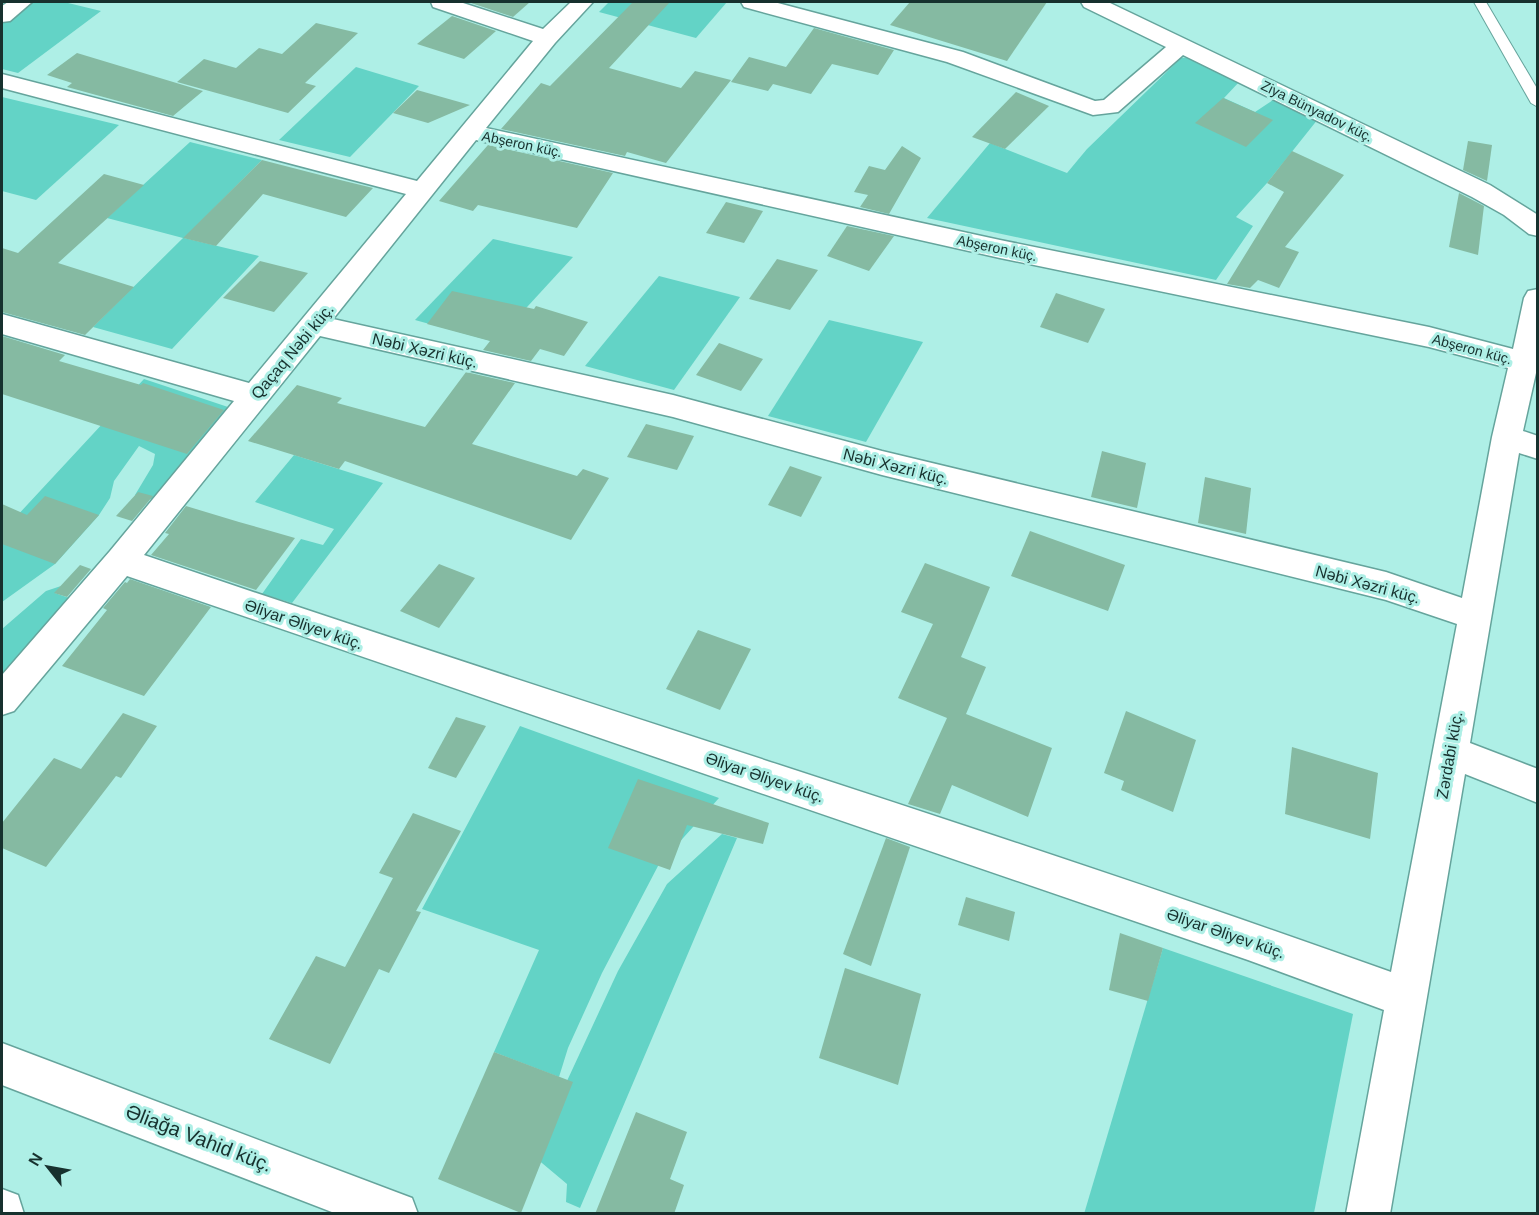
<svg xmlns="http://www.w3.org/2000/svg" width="1539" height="1215" viewBox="0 0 1539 1215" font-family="Arial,sans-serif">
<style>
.green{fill:#63d3c6}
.building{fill:#85baa2}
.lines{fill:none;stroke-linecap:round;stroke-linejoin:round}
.lane-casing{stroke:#65a49c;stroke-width:2}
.street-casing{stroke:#65a49c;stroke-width:3}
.lane{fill:#fff;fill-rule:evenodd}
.street{fill:#fff;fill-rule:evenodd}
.labels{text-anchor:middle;stroke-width:6;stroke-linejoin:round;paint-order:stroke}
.far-street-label{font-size:14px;fill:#17312e;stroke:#aeefe6}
.street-label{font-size:16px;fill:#17312e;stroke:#aeefe6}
.near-street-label{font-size:20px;fill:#17312e;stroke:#aeefe6}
</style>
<rect width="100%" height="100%" fill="#aeefe6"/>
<g class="green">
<polygon points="31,2 64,2 101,11 18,73 2,69 2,23"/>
<polygon points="609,2 727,2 696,38 599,12"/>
<polygon points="1191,57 1240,81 1224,98 1255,112 1276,98 1318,119 1267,183 1236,217 1253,226 1216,280 927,218 990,143 1067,173 1087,149 1181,58"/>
<polygon points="356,67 419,86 350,157 279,140"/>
<polygon points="2,97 119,125 36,200 2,191"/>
<polygon points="190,142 262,160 184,238 259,256 172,349 93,327 183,238 107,218"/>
<polygon points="493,239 573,257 495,342 415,320"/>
<polygon points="659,276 740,297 674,390 585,366"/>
<polygon points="829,320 923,342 866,442 768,416"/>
<polygon points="144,379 231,408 153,500 135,495 153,465 155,454 139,446 114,481 110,498 99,515 55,564 2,602 2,532"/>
<polygon points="294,455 383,483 292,603 262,594 301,539 323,545 334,529 255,502"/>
<polygon points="61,586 55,593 69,598 2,677 2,629 46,591"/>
<polygon points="520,726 719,798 658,866 602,973 568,1048 559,1077 494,1052 539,950 422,909"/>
<polygon points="722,834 737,838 580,1208 566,1202 567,1184 536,1158 541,1137 618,971 667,884"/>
<polygon points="1163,948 1353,1014 1314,1213 1084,1214"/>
</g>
<g class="building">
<polygon points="468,2 530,2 513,17"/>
<polygon points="633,2 670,2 609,68 681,88 695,71 731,80 666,163 627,152 625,156 501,129 541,83 550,86"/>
<polygon points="910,2 1047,2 1007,61 890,25"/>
<polygon points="452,16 496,31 464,59 417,44"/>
<polygon points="316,23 358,33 305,83 316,86 288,113 177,82 204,59 236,68 259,48 282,54"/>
<polygon points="814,28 894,50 878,75 832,64 811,94 773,84 768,91 731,82 749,57 786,67"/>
<polygon points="77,53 203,91 173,116 67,87 72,83 47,75"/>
<polygon points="417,90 470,105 428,123 393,113"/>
<polygon points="1016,92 1049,106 1005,149 972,137"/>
<polygon points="1223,98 1273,120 1246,147 1195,123"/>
<polygon points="1468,141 1492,145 1487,181 1463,170"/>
<polygon points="488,145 613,173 577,228 478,205 473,211 439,201"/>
<polygon points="902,146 921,158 889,214 860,207 868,195 854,192 869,166 885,170"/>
<polygon points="1292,151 1344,175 1285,247 1299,252 1279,288 1258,280 1250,288 1227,284 1284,192 1267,183"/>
<polygon points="262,160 328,177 373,188 346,217 263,194 216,246 183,238"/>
<polygon points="104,174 144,185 58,263 134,287 85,335 2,312 2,248 18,253"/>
<polygon points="1459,193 1484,206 1478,255 1449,247"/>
<polygon points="726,202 763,211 744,243 706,233"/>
<polygon points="847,226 894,236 869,271 827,256"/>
<polygon points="777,259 818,270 790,310 749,299"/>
<polygon points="260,261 308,273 274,312 223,298"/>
<polygon points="452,291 534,309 536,306 588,322 564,356 540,349 531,361 483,350 490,341 427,324"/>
<polygon points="1056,293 1105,309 1088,343 1040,327"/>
<polygon points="2,336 65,355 59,361 141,385 143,383 224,410 187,454 2,394"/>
<polygon points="719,343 763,359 741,391 696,375"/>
<polygon points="466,372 515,383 472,444 577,476 583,469 609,478 571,540 345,461 339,469 248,441 297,385 342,398 337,403 425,427"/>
<polygon points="646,424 694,436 677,470 627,457"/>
<polygon points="1102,451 1146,463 1137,508 1091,497"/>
<polygon points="790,466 822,477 801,517 768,505"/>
<polygon points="1205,477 1251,488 1246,534 1198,523"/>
<polygon points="138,492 153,496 132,521 116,516"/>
<polygon points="45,496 99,515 55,564 2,544 2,504 27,515"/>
<polygon points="186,506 239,522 295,538 256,590 151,555 169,534 165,533"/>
<polygon points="1030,531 1125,565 1108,611 1011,576"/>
<polygon points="925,563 990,587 961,657 986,667 966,714 1052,748 1028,817 952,785 940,814 908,804 947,718 898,698 933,624 901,612"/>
<polygon points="439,564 475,578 439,628 400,611"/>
<polygon points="80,565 91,569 67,597 54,593"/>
<polygon points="130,579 211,607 144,696 62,666 107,610 103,608 125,582 127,583"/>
<polygon points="698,630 751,649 720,710 666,689"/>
<polygon points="1126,711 1196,740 1173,812 1121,790 1124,781 1104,773"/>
<polygon points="123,713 157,726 121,778 116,776 46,867 2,848 2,823 54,758 81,769"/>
<polygon points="456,717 486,726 456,778 428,768"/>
<polygon points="1292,747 1378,773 1370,839 1285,814"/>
<polygon points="638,779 769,823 763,844 687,825 670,870 608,848"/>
<polygon points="413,813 461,831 416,911 421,912 389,973 379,969 330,1064 269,1039 316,956 345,967 393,878 379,873"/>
<polygon points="886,838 910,847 871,966 843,954"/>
<polygon points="966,897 1015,912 1009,941 958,925"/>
<polygon points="1120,933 1163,948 1148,1001 1109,990"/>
<polygon points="845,968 921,994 898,1085 819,1058"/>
<polygon points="494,1052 573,1082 521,1213 438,1179"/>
<polygon points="636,1112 687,1132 670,1179 684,1185 674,1214 595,1214"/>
</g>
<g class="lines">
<g class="lane-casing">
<polygon id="lane" points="1474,2 1486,2 1538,90 1538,107 1531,103"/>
</g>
<g class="street-casing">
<g id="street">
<polygon points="8,2 32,2 10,21 2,22 2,6"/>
<path d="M431 2H460L543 29 571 2H593L555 43 486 128 1000 240 1429 327 1513 349 1524 298 1528 291 1538 289V364L1523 431 1538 436V459L1519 453 1470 743 1538 769V803L1465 774 1390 1214H1346L1384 1010 1248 960 127 576 14 711 2 715V675L110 551 234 401 2 334V314L249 383 406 194 2 88V74L417 181 533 41 433 7ZM476 140 1000 258 1429 347 1508 368 1492 437 1462 598 1386 572 882 451 673 395 333 319ZM320 336 673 417 882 475 1386 600 1457 624 1391 972C978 824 559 697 144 555Z"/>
<polygon points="741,2 774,2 963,52 1095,101 1104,100 1166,47 1084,7 1081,2 1108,2 1490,185 1538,215 1538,236 1529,234 1504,215 1472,197 1183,55 1118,112 1093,115 947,62 744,7"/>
<polygon points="2,1043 396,1192 412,1198 418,1214 337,1214 2,1085"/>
<polygon points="2,1189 18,1195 24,1214 2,1214"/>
</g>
</g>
<use href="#lane" class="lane"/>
<use href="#street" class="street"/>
</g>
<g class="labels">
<g class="far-street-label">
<text transform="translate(1317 111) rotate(26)" y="5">Ziya Bünyadov küç.</text>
<text transform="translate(522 144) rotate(12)" y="5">Abşeron küç.</text>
<text transform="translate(997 248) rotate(12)" y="5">Abşeron küç.</text>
<text transform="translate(1472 349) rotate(15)" y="5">Abşeron küç.</text>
</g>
<g class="street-label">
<text transform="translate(425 350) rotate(13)" y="6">Nəbi Xəzri küç.</text>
<text transform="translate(292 351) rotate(-50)" y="6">Qaçaq Nəbi küç.</text>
<text transform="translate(896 466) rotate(14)" y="6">Nəbi Xəzri küç.</text>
<text transform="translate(1368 584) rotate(15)" y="6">Nəbi Xəzri küç.</text>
<text transform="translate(304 624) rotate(19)" y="6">Əliyar Əliyev küç.</text>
<text transform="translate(1449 755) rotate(-80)" y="6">Zərdabi küç.</text>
<text transform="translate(765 777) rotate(19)" y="6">Əliyar Əliyev küç.</text>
<text transform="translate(1226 933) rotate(19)" y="6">Əliyar Əliyev küç.</text>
</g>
<g class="near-street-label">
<text transform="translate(199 1138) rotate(21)" y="7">Əliağa Vahid küç.</text>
</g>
</g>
<rect width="1539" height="1215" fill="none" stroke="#17312e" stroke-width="6"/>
<g transform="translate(48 1167) rotate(301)" stroke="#aeefe6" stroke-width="4.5" paint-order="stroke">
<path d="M0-4.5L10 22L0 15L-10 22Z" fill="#17312e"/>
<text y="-9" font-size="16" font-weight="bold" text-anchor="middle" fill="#17312e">N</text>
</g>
</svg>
